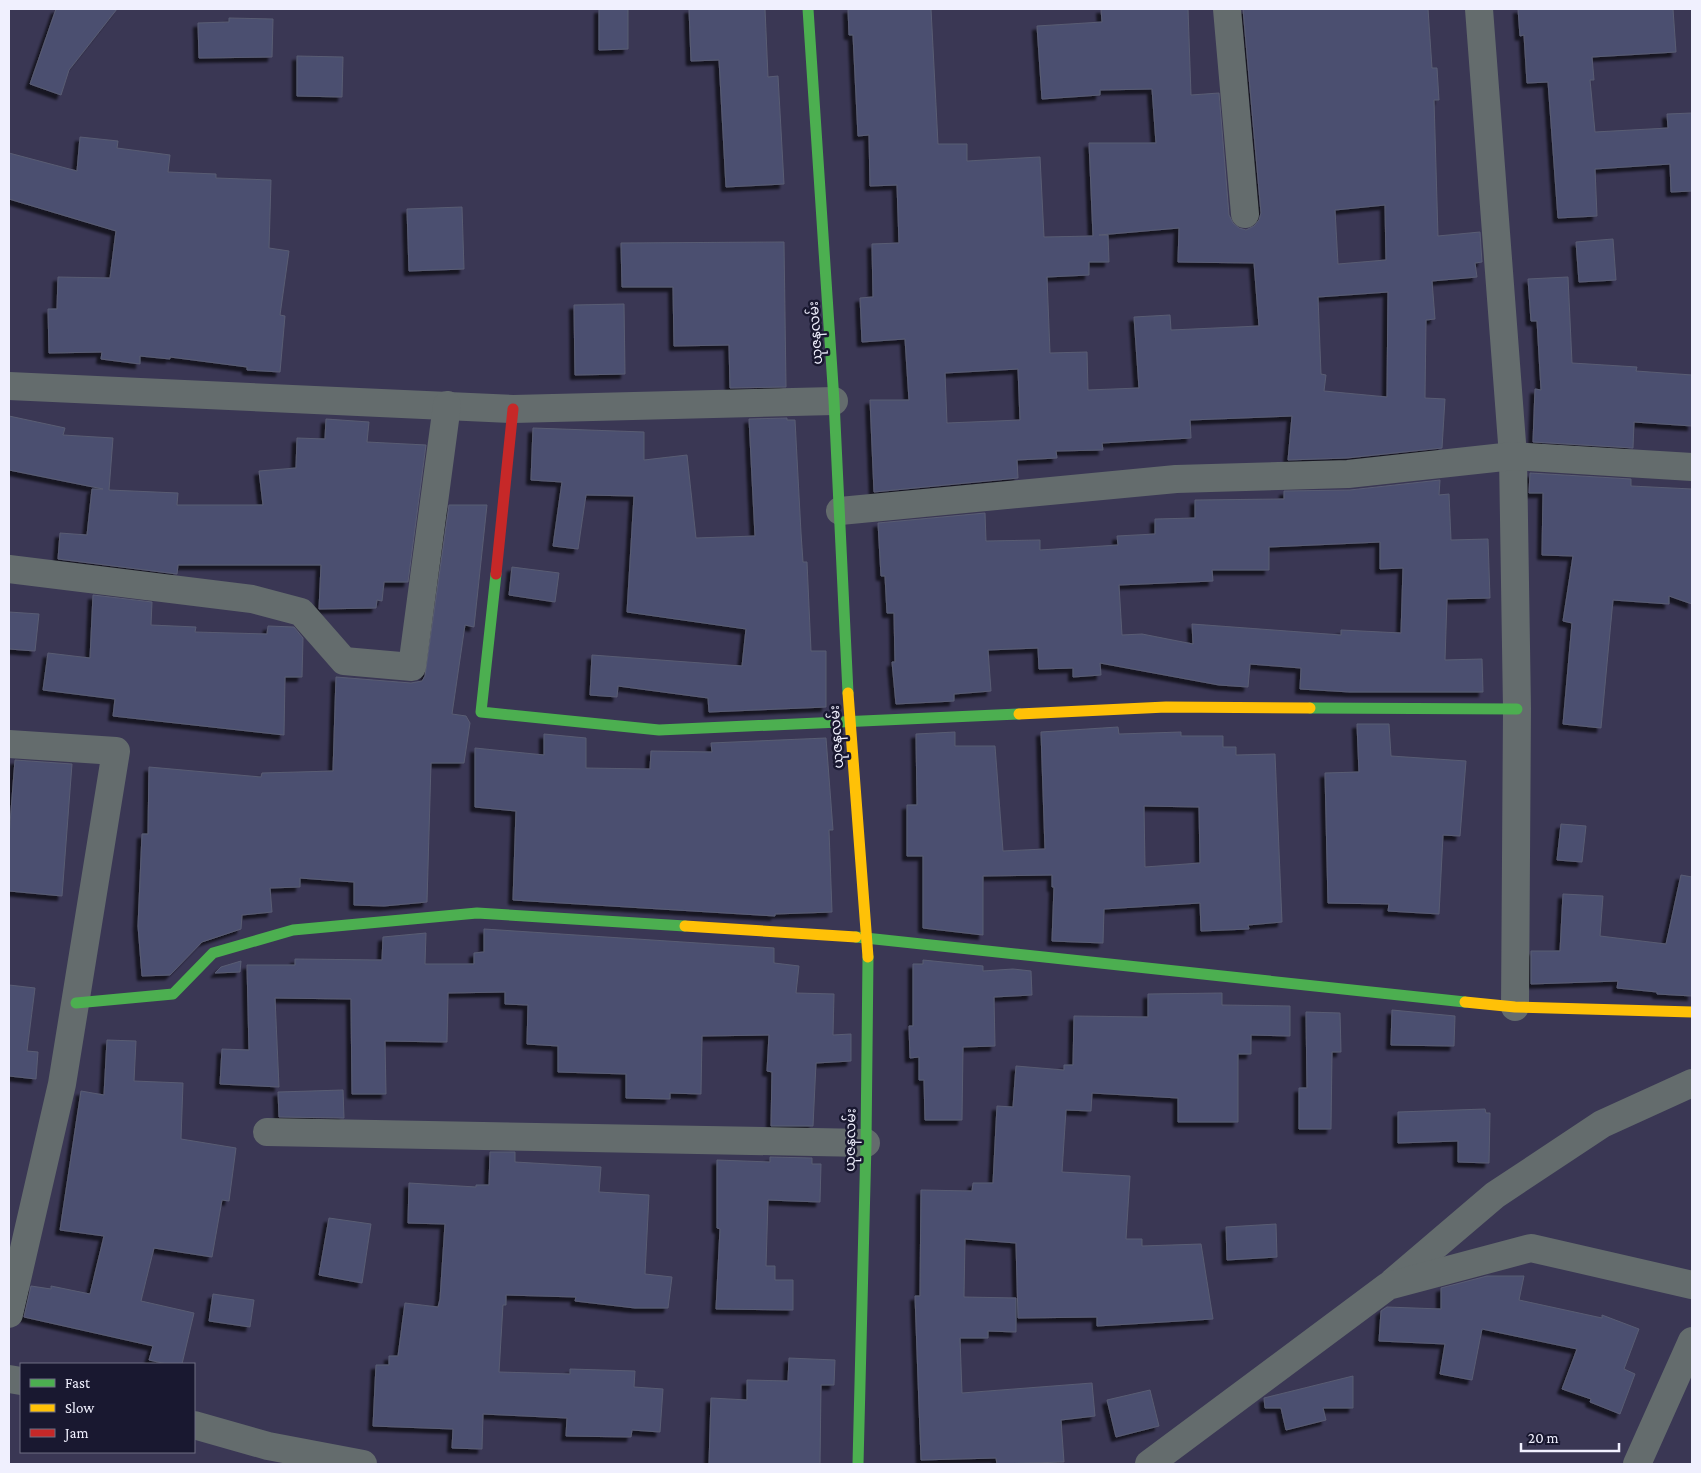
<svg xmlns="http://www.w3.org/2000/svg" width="1701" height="1473" viewBox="0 0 1701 1473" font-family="'Crimson Pro','Noto Sans Myanmar',serif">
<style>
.building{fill:#4b506f;stroke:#595c73;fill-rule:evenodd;filter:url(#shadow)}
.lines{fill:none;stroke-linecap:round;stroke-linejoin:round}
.street{stroke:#646c6d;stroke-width:28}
.fast{stroke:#4caf50;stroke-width:11}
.slow{stroke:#ffc107;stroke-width:11}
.jam{stroke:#c62828;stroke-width:11}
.labels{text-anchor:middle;stroke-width:5;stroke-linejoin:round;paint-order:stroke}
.street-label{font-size:14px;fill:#f0f0fe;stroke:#191830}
</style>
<defs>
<filter id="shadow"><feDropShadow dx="-4.5" dy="4.5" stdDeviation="1" flood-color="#0009"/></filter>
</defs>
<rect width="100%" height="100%" fill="#3a3754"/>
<g class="building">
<polygon points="56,9 117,9 69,70 61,95 30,84"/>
<polygon points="599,9 628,9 628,49 599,50"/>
<polygon points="689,9 765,9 768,77 778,76 784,184 726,187 719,60 691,61"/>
<path d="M848 9H931L938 144H967V161L1040 157 1044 237 1093 236 1089 143H1156L1152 89 1100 90V95L1042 99 1037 26 1102 22 1101 9H1188L1191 95 1219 93 1229 215 1233 223 1239 228 1246 230 1254 226 1259 220 1261 213 1243 9H1428L1432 68H1437L1439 100H1434L1438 236 1480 232 1482 262 1475 263 1477 277 1432 281 1435 319 1426 320 1425 398 1445 399 1442 448 1347 458 1288 460 1292 416 1190 420 1191 438 1102 443 1103 450 1056 451 1057 458 1017 460 1018 478 874 492 870 400H909L905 339 862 342 860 298 873 297 872 244 899 243 897 185 870 186 869 135 858 136 853 35H849ZM1385 205 1386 260 1338 264 1335 210ZM1179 228 1178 262 1254 263 1259 326 1171 330 1170 315 1134 317 1139 388 1088 390 1087 352 1050 353 1047 277 1089 275V262H1109L1108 235H1099ZM1388 292 1387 397 1324 391 1326 375 1321 374 1318 297ZM1018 369 1020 420 947 423 945 373Z"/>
<polygon points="1518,9 1673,9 1676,52 1592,57 1594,80 1590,80 1595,132 1668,128 1667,114 1692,113 1692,191 1671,192 1670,164 1595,169 1597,216 1558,218 1548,82 1527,83 1524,35 1520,36"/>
<polygon points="229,18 273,19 272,57 199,58 198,23 229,22"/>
<polygon points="297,56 343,57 342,97 297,96"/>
<polygon points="80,137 118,141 117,148 170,155 168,172 216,174 216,178 271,180 269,248 289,251 280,315 285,316 280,372 247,370 247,367 170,357 170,359 140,356 140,364 101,359 102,352 49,353 48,309 57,309 58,277 110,278 116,231 9,199 9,153 77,171"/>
<polygon points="462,207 464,269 409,271 407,209"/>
<polygon points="1613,239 1616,280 1579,282 1576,242"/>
<polygon points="784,242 786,387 730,388 729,345 674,346 673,287 622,287 621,243"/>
<polygon points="1568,277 1572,363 1637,367 1636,371 1692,375 1692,426 1634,422 1633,448 1533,442 1535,389 1541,390 1537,321 1531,321 1528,279"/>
<polygon points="624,304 625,374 575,375 574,305"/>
<polygon points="9,416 65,428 63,435 113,438 109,490 178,493 177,505 263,505 259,471 296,468 297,438 325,439 326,419 369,422 367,442 426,445 408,582 384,582 382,601 377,600 376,608 319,609 321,565 178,565 177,574 58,559 60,533 87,535 92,489 103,489 9,470"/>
<polygon points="787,418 787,420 795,420 801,533 803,562 807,562 811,651 826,651 826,707 709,712 708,698 618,686 617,697 590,695 592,655 742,666 746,629 627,612 634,496 586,495 578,549 553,546 562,482 531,480 533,428 644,432 644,460 687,455 696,538 755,536 749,419"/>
<polygon points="1530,473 1631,479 1631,486 1692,489 1692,604 1669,596 1669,604 1613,600 1601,728 1563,724 1572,623 1563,621 1573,556 1542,555 1543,493 1529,493"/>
<path d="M1440 480 1439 495 1449 494 1451 540 1488 539 1490 598 1447 599 1445 660 1482 659 1483 692H1350L1300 689 1301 668 1250 664 1248 687 1219 685 1100 663 1101 675 1073 677V668L1039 669 1038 648 988 650 991 691 954 694V701L896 704 892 662H895L894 613H887L885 576H881L878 523 985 513 986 541 1040 540V550L1118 545 1117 536 1155 534V519L1195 518V500L1284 499V491L1350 490ZM1380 542V569L1403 568 1401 633 1341 630V635L1192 624 1193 644 1142 634 1122 635 1119 585 1213 581 1212 570H1269V547Z"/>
<polygon points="449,505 487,505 474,627 465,625 452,714 466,716 470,723 464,763 431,763 427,902 384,906 354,905 354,882 300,878 300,887 270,888 272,912 242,915 241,929 202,942 170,975 142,976 138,926 142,834 148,834 149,767 261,777 262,773 333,771 336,677 411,683 422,681 425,676"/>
<polygon points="512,567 559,573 555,602 509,595"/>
<polygon points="93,595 152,602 151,625 196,627 195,632 267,634 268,626 294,627 303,638 302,677 285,677 284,735 113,716 115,699 43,690 48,653 90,658"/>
<polygon points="9,612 39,614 35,651 9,649"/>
<polygon points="1357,724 1389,724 1391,756 1466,761 1460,836 1443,835 1439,914 1388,911 1389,904 1328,903 1325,773 1359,772"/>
<path d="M1118 727 1119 734 1181 732V736H1223V747H1236V755L1275 754 1282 922 1248 925 1249 929 1201 931 1200 903 1104 909 1103 943 1052 941 1054 887H1052V875L983 876V935L923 928V856H907V805H917V801L916 734 955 732V746H995L1003 851 1045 849 1041 732ZM1144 806 1199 807 1200 863 1145 867Z"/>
<polygon points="544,734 586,738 586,768 650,769 651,751 712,752 711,743 826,738 833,830 829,830 832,912 775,914 775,916 513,900 516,811 475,807 475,748 544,755"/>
<polygon points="15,760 72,764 62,896 9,891 9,836"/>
<polygon points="1561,824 1586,826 1582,862 1557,860"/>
<polygon points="1681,875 1692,877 1692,996 1657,994 1657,992 1617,988 1618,981 1531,984 1531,951 1560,951 1563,894 1603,896 1600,936 1666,944"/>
<polygon points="484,929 774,948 774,963 799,966 796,993 834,994 833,1035 851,1034 851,1061 816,1063 813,1126 771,1126 772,1072 767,1071 769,1035 702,1036 701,1094 670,1093 670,1099 626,1098 626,1074 558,1072 558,1046 527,1044 528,1005 505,1004 505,992 448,993 447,1042 385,1041 386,1094 352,1094 351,999 275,998 279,1087 220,1084 222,1049 249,1050 247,965 295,965 295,959 382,960 383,937 426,933 425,964 474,964 474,953 484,952"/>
<polygon points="923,960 983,966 983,971 1013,969 1031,971 1032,995 994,997 995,1046 963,1047 962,1120 925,1120 924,1080 919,1080 919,1057 910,1058 909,1026 913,1026 913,964 923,964"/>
<polygon points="241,961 240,972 215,973 221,967"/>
<polygon points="9,985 35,988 27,1051 38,1052 36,1079 9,1076"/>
<polygon points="1222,993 1222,1005 1290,1006 1290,1036 1251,1035 1251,1054 1238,1054 1238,1122 1178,1122 1178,1098 1092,1093 1091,1111 1066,1110 1062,1172 1130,1176 1126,1239 1142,1239 1142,1246 1201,1244 1213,1319 1097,1326 1097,1317 1018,1318 1016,1243 965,1239 964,1297 1016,1298 1016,1332 988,1331 988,1338 960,1338 962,1393 1092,1383 1095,1416 1061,1420 1064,1462 997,1464 996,1458 921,1460 915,1296 920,1296 921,1190 972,1191 973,1183 993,1183 997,1106 1013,1107 1016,1066 1064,1070 1064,1065 1073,1065 1074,1016 1148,1017 1148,994"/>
<polygon points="1392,1010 1455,1016 1454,1046 1391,1045"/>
<polygon points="1306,1012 1340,1013 1341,1052 1332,1052 1331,1129 1299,1129 1299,1088 1307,1088"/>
<polygon points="107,1040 136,1041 134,1081 183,1083 181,1139 236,1148 229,1201 222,1200 212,1257 154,1248 141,1301 194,1313 182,1364 167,1364 149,1360 153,1346 24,1317 31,1286 51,1289 51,1286 90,1294 104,1236 60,1230 81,1091 104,1095"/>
<polygon points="343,1090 344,1118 279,1117 278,1092"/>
<polygon points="1485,1109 1486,1113 1490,1113 1489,1163 1458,1162 1458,1141 1398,1143 1398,1112"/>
<polygon points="490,1152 515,1152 515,1162 601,1167 599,1192 649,1195 645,1274 672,1277 668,1308 635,1308 575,1301 576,1297 506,1295 506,1305 503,1305 499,1372 570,1374 570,1369 635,1371 634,1387 663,1389 660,1432 632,1430 631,1437 566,1436 567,1418 483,1414 482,1449 452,1448 453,1429 373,1426 376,1365 389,1365 389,1356 398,1356 405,1303 438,1307 440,1299 445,1224 408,1223 409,1183 476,1187 476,1185 489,1185"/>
<polygon points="770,1157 812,1158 812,1164 821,1164 820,1202 768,1200 766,1266 775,1266 775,1280 793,1280 793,1310 716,1309 720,1229 717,1228 717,1160 770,1162"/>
<polygon points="329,1218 371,1224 362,1283 319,1275"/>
<polygon points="1276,1224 1277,1257 1227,1260 1226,1227"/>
<polygon points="1487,1276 1524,1276 1519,1300 1602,1318 1602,1315 1639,1329 1624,1369 1635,1374 1620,1414 1590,1402 1591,1399 1562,1389 1577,1349 1482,1329 1472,1380 1440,1374 1445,1344 1379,1341 1381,1311 1387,1307 1441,1309 1441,1288"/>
<polygon points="213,1294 254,1300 250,1327 209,1321"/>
<polygon points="789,1358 835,1360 834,1385 821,1385 820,1464 709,1464 711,1398 747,1400 747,1380 788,1381"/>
<polygon points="1353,1376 1353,1408 1323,1408 1326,1420 1286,1430 1281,1408 1265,1408 1264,1398"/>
<polygon points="1150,1390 1159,1426 1116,1437 1107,1400"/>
</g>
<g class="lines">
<g class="street">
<polyline points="1227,9 1245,214"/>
<polyline points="1479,9 1513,456 1517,709 1515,1007"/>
<polyline points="9,386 513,409 834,401"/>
<polyline points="840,511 1176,479 1348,474 1513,456 1692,467"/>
<polyline points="9,569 252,599 301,612 344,661 412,667 447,405"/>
<polyline points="9,744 116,751 62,1084 9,1314"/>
<polyline points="267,1132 866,1143"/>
<polyline points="1393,1282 1495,1195 1602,1124 1692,1083"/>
<polyline points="9,1379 21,1381"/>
<polyline points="194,1425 268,1446 363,1464"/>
<polyline points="1149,1464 1388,1286 1531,1248 1692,1285"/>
<polyline points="1637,1464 1692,1341"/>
</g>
<g class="fast">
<polyline points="808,9 834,401 848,693"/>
<polyline points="496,574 481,712 659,730 1019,714"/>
<polyline points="1310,708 1517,709"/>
<polyline points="856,937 1465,1002"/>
<polyline points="76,1003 173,994 213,953 293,930 477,913 685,926"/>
<polyline points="858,1464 866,1143 868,957"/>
</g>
<g class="slow">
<polyline points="848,693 868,957"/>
<polyline points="1019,714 1166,707 1310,708"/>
<polyline points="685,926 856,937"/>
<polyline points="1465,1002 1515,1007 1692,1012"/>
</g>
<polyline class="jam" points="496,574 513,409"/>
</g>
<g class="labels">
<g class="street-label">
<text transform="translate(815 333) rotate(-94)" y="5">ယုဇနလမ်း</text>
<text transform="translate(836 737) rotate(-94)" y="5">ယုဇနလမ်း</text>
<text transform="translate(850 1140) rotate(-89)" y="5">ယုဇနလမ်း</text>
</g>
</g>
<rect width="1701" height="1473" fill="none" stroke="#f0f0fe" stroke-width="20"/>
<rect x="20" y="1363" width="175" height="90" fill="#191830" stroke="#6f6e82"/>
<rect x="30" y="1379" width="25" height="8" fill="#4caf50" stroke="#6f6e82"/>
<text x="65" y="1388" font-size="15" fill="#f0f0fe">Fast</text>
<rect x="30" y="1404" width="25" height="8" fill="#ffc107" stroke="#6f6e82"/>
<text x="65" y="1413" font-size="15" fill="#f0f0fe">Slow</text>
<rect x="30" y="1429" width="25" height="8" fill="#c62828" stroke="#6f6e82"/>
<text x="65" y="1438" font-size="15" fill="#f0f0fe">Jam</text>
<path d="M1521 1443v8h98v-8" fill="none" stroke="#f0f0fe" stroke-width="2.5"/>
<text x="1528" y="1443" font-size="15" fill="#f0f0fe" stroke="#191830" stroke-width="4" paint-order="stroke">20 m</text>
</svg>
